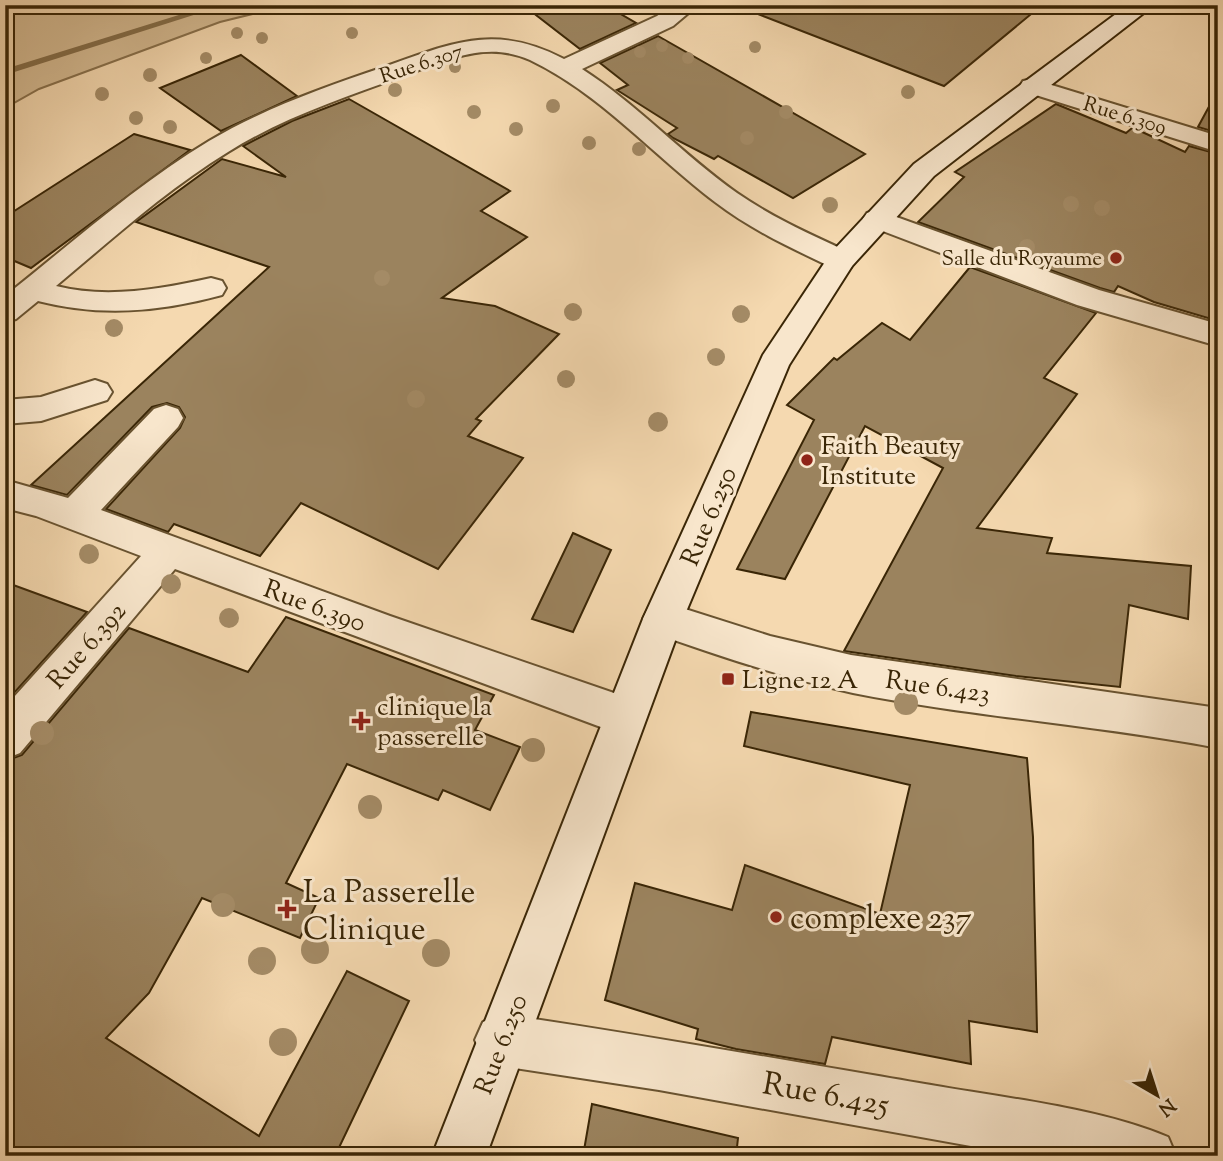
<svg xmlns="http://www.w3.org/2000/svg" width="1223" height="1161" viewBox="0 0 1223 1161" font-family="'Sorts Mill Goudy',serif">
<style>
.green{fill:#d5bb93;stroke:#88704c;stroke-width:2}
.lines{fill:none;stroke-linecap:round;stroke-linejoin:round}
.stream{fill:#846d49;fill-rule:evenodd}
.building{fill:#9b835e;stroke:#3a2606;stroke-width:2}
.street-casing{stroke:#695330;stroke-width:4}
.secondary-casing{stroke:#3a2606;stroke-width:4}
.street{fill:#f8e6cc;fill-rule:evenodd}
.secondary{fill:#f8e6cc;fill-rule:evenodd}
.tree{fill:#a48b66}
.poi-dot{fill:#8f2418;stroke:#f8e6cc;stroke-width:2.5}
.labels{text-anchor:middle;stroke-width:6;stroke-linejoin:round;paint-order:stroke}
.far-street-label{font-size:21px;fill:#3a2606;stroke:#f8e6cc}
.far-poi-label{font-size:21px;fill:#3a2606;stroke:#f8e6cc;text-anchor:end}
.poi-label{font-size:26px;fill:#3a2606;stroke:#f8e6cc;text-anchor:start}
.street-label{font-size:26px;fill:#3a2606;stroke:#f8e6cc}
.near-poi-label{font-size:32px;fill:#3a2606;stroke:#f8e6cc;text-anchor:start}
.near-street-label{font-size:32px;fill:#3a2606;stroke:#f8e6cc}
</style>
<rect width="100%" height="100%" fill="#f5d9b0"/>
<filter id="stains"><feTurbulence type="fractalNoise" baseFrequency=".00286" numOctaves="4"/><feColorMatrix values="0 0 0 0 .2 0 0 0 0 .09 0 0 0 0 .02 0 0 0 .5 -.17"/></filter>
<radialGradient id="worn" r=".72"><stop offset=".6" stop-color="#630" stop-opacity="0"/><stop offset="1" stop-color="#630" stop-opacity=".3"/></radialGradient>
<polygon class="green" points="5,5 289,5 220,22 39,89 5,108"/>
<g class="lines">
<polygon class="stream" points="211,5 225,5 5,75 5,69"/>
</g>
<g class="building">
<polygon points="523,5 605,5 636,23 580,49"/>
<polygon points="746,5 1042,5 944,86 745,9"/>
<polygon points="658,36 816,126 865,154 793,198 718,156 714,159 673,138 668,134 677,128 617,90 628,85 600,63"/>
<polygon points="241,55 297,96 221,131 160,88"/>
<polygon points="1218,90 1218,133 1198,127"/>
<polygon points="349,99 510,191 481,211 527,237 442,298 495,306 559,334 476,419 481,421 468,436 523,458 438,569 301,503 260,556 174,524 168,532 106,509 180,428 185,417 179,407 167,403 152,407 67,495 31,485 269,267 136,222 222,159 286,177 243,146 292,121"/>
<polygon points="1056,104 1126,133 1132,128 1138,130 1185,152 1189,146 1218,154 1218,321 1154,302 1118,286 1114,292 1100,288 918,222 964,177 955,172"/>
<polygon points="134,134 190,150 31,268 5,257 5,217"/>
<polygon points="970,267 1096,313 1044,378 1077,394 977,528 1052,538 1047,553 1191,566 1188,619 1129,605 1120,687 1016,676 844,651 943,468 865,426 785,579 737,569 814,420 787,405 834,358 837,360 882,323 910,340"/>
<polygon points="573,533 611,550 573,632 532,619"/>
<polygon points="5,582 87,612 5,703"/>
<polygon points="286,617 494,695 475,730 520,747 490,810 443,790 438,800 347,764 286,883 319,898 300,938 202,898 149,993 106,1038 259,1136 347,971 409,1001 335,1156 5,1156 5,761 22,755 129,628 248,672"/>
<polygon points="751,712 1027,758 1033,837 1037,1032 969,1021 971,1064 832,1037 825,1064 736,1049 696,1039 698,1029 605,1000 635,883 732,910 745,865 880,914 910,785 744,746"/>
<polygon points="592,1104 738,1138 736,1156 583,1156"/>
</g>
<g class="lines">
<g class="street-casing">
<g id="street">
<path d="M672 5H698L673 26 582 69C638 105 683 155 737 193 773 218 812 235 851 253L856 260 851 267 841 269 831 267C791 248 750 229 715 202 653 155 601 94 530 60 486 40 445 61 403 76 343 98 282 118 228 152 166 190 111 240 56 286 107 299 161 289 211 278L222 281 226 288 222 295C160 312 100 317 38 301L16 319 5 322V296C72 243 136 185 209 141 263 109 322 88 381 68 450 44 494 22 564 59L657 16Z"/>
<polygon points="1032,79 1218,136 1218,152 1023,91 1020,86 1023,81"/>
<polygon points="877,210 1099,290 1218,324 1218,346 1077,305 867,225 863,219 867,213"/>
<polygon points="95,380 107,384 112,392 107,400 41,421 5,424 5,400 41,397"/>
<polygon points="166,405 178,409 183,418 178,427 101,510 390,616 640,702 646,716 640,730 625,736 175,569 20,753 5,759 5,707 141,556 36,516 5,508 5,480 68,498 154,409"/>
<path d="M663 602 770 636 851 655 1218 708V748C1097 725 974 717 853 693 784 678 716 655 649 631L643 619 649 607Z"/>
<path d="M501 1014C643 1035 784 1060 925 1084 1003 1098 1096 1107 1168 1137L1176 1156H1026L659 1090 501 1066 483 1058 475 1040 483 1022Z"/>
</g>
</g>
<g class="secondary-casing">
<polygon id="secondary" points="1128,5 1154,5 934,176 852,266 789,365 683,619 486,1156 432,1156 643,619 763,355 831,253 914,164"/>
</g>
<use href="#street" class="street"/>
<use href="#secondary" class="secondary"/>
</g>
<g class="tree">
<circle cx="237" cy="33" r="6"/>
<circle cx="352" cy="33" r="6"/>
<circle cx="262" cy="38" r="6"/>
<circle cx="662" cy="46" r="6"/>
<circle cx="755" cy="47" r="6"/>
<circle cx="640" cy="52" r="6"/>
<circle cx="206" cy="58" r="6"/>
<circle cx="688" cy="58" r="6"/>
<circle cx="455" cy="67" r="6"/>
<circle cx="150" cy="75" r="7"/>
<circle cx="395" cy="90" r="7"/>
<circle cx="908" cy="92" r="7"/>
<circle cx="102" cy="94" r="7"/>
<circle cx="553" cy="106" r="7"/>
<circle cx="474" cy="112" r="7"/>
<circle cx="786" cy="112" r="7"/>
<circle cx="136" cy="118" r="7"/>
<circle cx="170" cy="127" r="7"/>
<circle cx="516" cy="129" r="7"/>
<circle cx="747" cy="138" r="7"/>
<circle cx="589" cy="143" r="7"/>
<circle cx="639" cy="149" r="7"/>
<circle cx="1071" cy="204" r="8"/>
<circle cx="830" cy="205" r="8"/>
<circle cx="1102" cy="208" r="8"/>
<circle cx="1027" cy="247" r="8"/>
<circle cx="382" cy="278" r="8"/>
<circle cx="573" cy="312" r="9"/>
<circle cx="741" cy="314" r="9"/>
<circle cx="114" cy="328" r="9"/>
<circle cx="716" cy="357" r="9"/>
<circle cx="566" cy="379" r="9"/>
<circle cx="416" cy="399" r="9"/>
<circle cx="658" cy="422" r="10"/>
<circle cx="89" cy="554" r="10"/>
<circle cx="171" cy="584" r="10"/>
<circle cx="229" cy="618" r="10"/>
<circle cx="906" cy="703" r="12"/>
<circle cx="42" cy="733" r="12"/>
<circle cx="533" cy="750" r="12"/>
<circle cx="370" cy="807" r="12"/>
<circle cx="223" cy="905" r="12"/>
<circle cx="315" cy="950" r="14"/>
<circle cx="436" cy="953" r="14"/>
<circle cx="262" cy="961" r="14"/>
<circle cx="283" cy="1042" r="14"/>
</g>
<g class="poi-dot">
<circle cx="1116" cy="258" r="7"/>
<circle cx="807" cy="460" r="7"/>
<rect x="721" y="672" width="14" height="14" rx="3.5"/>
<path d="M357.5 710.5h7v7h7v7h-7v7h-7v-7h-7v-7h7z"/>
<path d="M283.5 898.5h7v7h7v7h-7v7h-7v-7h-7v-7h7z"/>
<circle cx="776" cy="917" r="7"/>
</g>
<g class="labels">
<g class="far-street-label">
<text transform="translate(421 63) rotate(-18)" y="7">Rue 6.307</text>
<text transform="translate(1125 115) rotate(17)" y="7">Rue 6.309</text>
</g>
<g class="far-poi-label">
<text x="1102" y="265">Salle du Royaume</text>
</g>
<g class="poi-label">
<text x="821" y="454">Faith Beauty<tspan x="821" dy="30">Institute</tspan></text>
<text x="742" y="688">Ligne 12 A</text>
<text x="377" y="715">clinique la<tspan x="377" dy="30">passerelle</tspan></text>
</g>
<g class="street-label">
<text transform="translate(708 516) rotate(-67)" y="9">Rue 6.250</text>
<text transform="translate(315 605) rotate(20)" y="9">Rue 6.390</text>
<text transform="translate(86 645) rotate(-49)" y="9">Rue 6.392</text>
<text transform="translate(938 686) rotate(8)" y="9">Rue 6.423</text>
<text transform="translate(500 1044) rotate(-69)" y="9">Rue 6.250</text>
</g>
<g class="near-poi-label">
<text x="303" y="902">La Passerelle<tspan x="303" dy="37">Clinique</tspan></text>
<text x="790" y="928">complexe 237</text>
</g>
<g class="near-street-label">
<text transform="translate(826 1093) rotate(10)" y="11">Rue 6.425</text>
</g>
</g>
<rect width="1223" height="1161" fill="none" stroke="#f5d9b0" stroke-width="28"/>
<rect x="7" y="7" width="1209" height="1147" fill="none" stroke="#3a2606" stroke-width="3.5"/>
<rect x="14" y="14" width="1195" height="1133" fill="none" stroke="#3a2606" stroke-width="2"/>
<g transform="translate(1157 1095) rotate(141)" stroke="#f8e6cc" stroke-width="5" paint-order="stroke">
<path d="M0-5L12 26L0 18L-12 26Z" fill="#3a2606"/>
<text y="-10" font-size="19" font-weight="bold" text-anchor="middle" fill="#3a2606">N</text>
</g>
<rect width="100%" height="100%" filter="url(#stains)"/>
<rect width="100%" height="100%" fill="url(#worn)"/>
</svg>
